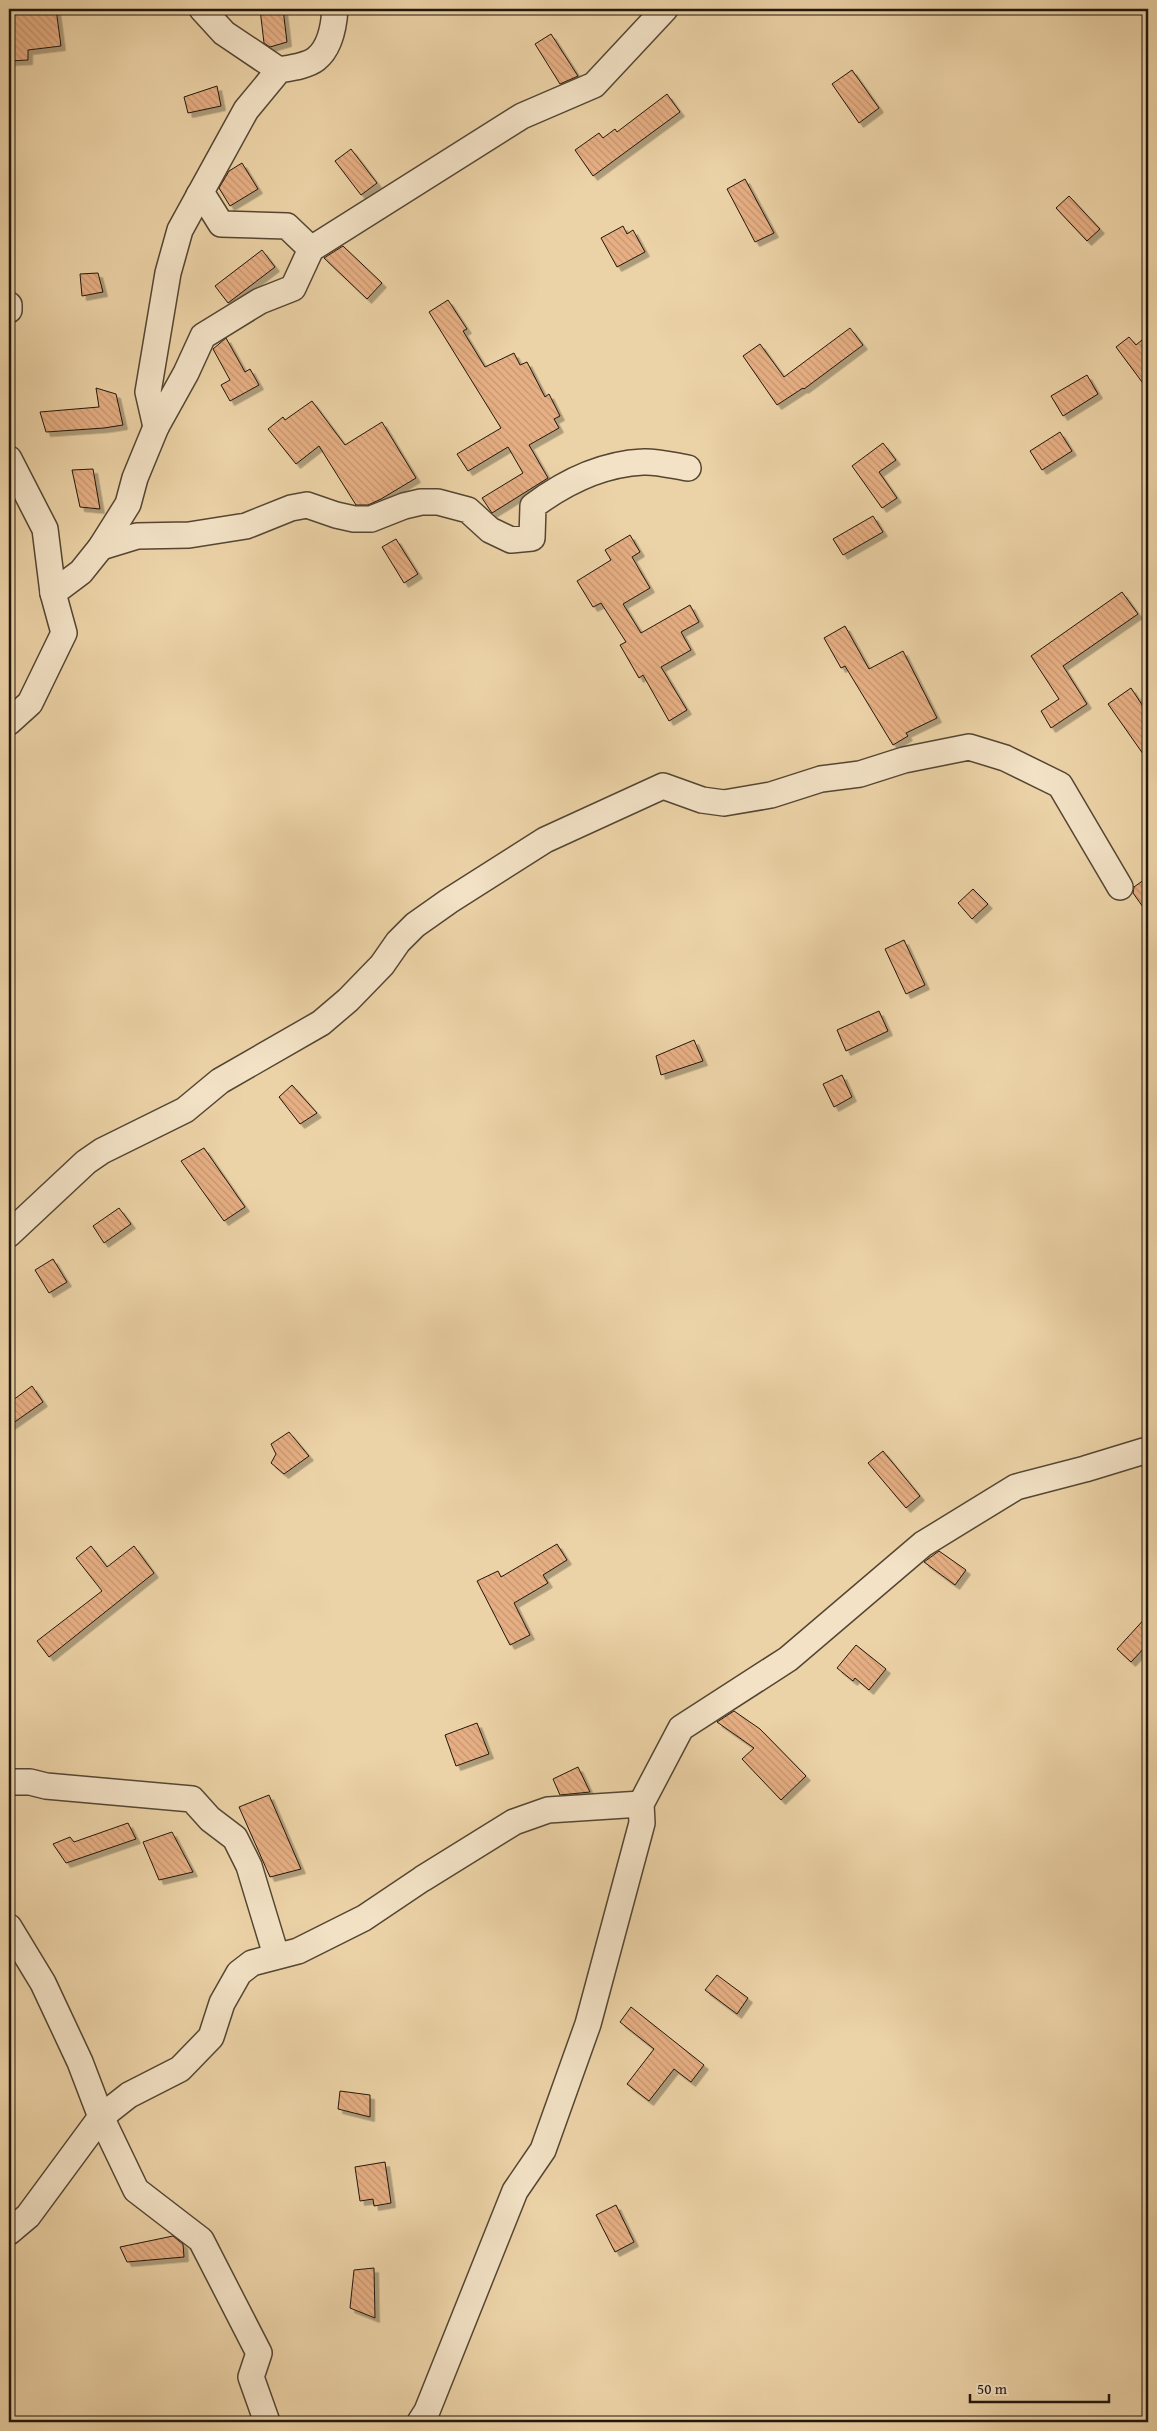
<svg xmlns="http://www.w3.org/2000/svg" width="1157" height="2431" viewBox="0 0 1157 2431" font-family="'Gentium Book Plus',serif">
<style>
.building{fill:url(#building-back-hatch);stroke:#21170c;filter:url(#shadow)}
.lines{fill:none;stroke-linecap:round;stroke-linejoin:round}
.minor-casing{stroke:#544633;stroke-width:28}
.minor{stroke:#f3e2c6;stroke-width:25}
</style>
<defs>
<pattern id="building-back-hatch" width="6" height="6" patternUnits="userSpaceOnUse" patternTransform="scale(1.25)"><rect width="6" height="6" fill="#e7af84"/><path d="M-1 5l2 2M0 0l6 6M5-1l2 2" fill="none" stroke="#c69671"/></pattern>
<filter id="shadow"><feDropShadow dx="4.5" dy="4.5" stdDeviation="0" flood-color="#0004"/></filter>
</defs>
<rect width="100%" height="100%" fill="#ecd3a7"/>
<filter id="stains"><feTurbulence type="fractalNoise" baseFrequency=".004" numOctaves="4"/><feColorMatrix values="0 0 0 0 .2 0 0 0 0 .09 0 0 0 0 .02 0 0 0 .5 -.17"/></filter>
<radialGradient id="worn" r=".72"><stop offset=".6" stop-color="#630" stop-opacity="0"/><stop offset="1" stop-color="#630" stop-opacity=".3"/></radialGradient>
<g class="building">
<polygon points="9,9 56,9 61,46 28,50 28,60 9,61"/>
<polygon points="260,9 283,9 287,42 270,47 264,43"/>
<polygon points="551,34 578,76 560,84 535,44"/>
<polygon points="852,70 879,108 859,123 832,84"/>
<polygon points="217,86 221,106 188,113 184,97"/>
<polygon points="667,94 680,112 593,176 575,150 599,133 603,138 615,129 617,132"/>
<polygon points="351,149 377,183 361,195 335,161"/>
<polygon points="242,163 258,189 230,206 219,188 229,171"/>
<polygon points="745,179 774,233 755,242 727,189"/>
<polygon points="1069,196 1100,229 1087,241 1056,208"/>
<polygon points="623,226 627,234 633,230 645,252 617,267 601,238"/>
<polygon points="343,246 382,283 367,299 324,258"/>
<polygon points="262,250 275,267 228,303 215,286"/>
<polygon points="98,273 103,292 82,296 80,274"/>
<polygon points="448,300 467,329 463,331 485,367 514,353 520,365 527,362 545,397 549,394 560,416 554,419 559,428 529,445 548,478 492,513 482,498 523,473 508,447 468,471 457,454 501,428 429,312"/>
<polygon points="850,328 863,345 804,389 803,388 777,405 743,356 760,344 784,377"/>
<polygon points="1148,335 1148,390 1116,347 1129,337 1136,345"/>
<polygon points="226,338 245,372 250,369 259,385 230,401 221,385 230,380 213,349"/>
<polygon points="1087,375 1098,394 1063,416 1051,396"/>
<polygon points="96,388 116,394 123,425 104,428 46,432 40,412 99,407"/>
<polygon points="312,401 345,445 382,422 416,478 381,499 368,505 356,505 319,446 296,464 268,429 283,417 285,420"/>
<polygon points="1060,432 1072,451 1042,470 1030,451"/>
<polygon points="883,443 896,460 879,472 897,498 882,508 852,466"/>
<polygon points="93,469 100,509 80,507 72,470"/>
<polygon points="873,516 883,532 843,555 833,539"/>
<polygon points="630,535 640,552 632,557 650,588 623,604 641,633 690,605 699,622 681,632 691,650 661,667 687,710 669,721 643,675 639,678 620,645 626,642 601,603 593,607 577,581 611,560 605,550"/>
<polygon points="396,539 418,574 404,583 382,547"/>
<polygon points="1122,592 1138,614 1063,666 1087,704 1051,728 1041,711 1059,699 1031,656"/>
<polygon points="845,626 869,669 903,651 937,718 906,733 908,736 893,745 845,666 841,668 824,638"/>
<polygon points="1131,688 1148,714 1148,761 1108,704"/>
<polygon points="1148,877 1148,914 1133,893 1134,887"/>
<polygon points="973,889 988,904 972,919 958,903"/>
<polygon points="904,940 925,985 906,994 885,949"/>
<polygon points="879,1011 888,1031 846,1051 837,1030"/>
<polygon points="694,1040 703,1061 661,1075 656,1056"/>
<polygon points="842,1075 852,1097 834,1107 823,1084"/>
<polygon points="292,1085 317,1113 300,1124 279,1097"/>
<polygon points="204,1148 245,1207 224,1221 181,1161"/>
<polygon points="119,1208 131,1224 104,1243 93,1226"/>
<polygon points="53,1259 67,1282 49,1293 35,1270"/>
<polygon points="32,1386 43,1402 9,1426 9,1403"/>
<polygon points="289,1432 309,1456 284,1474 271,1463 276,1454 271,1444"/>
<polygon points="883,1451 920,1496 906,1508 868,1463"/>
<polygon points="557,1544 567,1560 543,1575 548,1583 514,1603 530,1635 510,1645 477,1581 498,1571 501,1577"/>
<polygon points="91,1546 107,1567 134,1546 154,1573 49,1657 37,1641 102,1591 76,1558"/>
<polygon points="939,1551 966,1570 955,1585 924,1562"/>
<polygon points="1148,1615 1148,1644 1131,1662 1117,1649"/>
<polygon points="856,1645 886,1669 869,1690 855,1678 853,1681 837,1668"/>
<polygon points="734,1711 760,1729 806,1776 781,1800 742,1759 754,1748 717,1722"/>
<polygon points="477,1723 489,1754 456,1766 445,1735"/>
<polygon points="578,1767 590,1792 560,1795 553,1779"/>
<polygon points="269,1795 301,1869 270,1877 239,1807"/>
<polygon points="128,1823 136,1839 66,1863 53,1844 70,1837 74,1842"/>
<polygon points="172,1832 193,1872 159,1880 143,1842"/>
<polygon points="717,1975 748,1998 737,2014 705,1990"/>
<polygon points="631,2007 704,2065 691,2082 674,2069 649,2101 627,2084 654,2049 620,2022"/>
<polygon points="340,2091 370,2095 370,2117 338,2109"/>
<polygon points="385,2162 391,2203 374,2206 373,2199 360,2201 355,2167"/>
<polygon points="616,2205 634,2242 615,2252 596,2215"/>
<polygon points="173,2236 183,2244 184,2257 127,2262 120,2247"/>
<polygon points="374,2268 375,2318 350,2308 354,2270"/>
</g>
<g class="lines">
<g class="minor-casing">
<g id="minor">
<polyline points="202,9 224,33 279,70"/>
<polyline points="199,195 206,200 221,224 287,226 311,249"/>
<polyline points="9,305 9,310"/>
<path d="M156 427 148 392 168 273 180 230 246 110 279 70C290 68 307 66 316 59 330 48 334 25 335 9"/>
<polyline points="9,459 45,529 53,593"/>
<path d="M101 547 137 536 189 535 246 526 291 508 307 505 336 515 354 519H371L404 506 421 502H438L468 510 490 530 511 540 532 538 533 506C565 482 602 464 643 462 657 461 674 466 688 468"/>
<polyline points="9,722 30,703 64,633 53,593 81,572 101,547 128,504 135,478 156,427 186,373 203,336 260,301 293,288 311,249 522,116 594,85 665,9"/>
<polyline points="9,1234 86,1162 102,1151 185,1110 220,1081 321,1023 348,1000 382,965 398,942 415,925 449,901 545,840 663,786 702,800 724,803 771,795 821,779 860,774 904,760 969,747 1005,758 1060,785 1120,887"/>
<polyline points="9,1782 30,1782 46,1786 192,1799 210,1819 235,1838 249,1866 276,1955"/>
<polyline points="9,1927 43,1983 80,2062 101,2117 136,2190 201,2240 259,2353 251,2377 267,2422"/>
<polyline points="9,2232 28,2216 101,2117 129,2095 180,2069 211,2037 222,2003 239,1973 252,1963 298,1951 364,1918 422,1879 514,1822 548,1810 641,1804"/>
<polyline points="420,2422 427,2411 515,2191 543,2150 588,2024 642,1823 641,1804 681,1728 788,1659 923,1544 1016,1487 1085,1469 1144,1451"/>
</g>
</g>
<use href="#minor" class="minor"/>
</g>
<rect width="1157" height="2431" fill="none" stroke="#ecd3a7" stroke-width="30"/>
<rect x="10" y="10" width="1137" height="2411" fill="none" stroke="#21170c" stroke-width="2.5"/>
<rect x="15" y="15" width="1127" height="2401" fill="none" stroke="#21170c"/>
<path d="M970 2394v8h139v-8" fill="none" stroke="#21170c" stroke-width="2.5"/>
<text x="977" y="2394" font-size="15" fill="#21170c" stroke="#f3e2c6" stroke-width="4" paint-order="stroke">50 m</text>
<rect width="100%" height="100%" filter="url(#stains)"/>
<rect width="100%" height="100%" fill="url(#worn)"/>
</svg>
